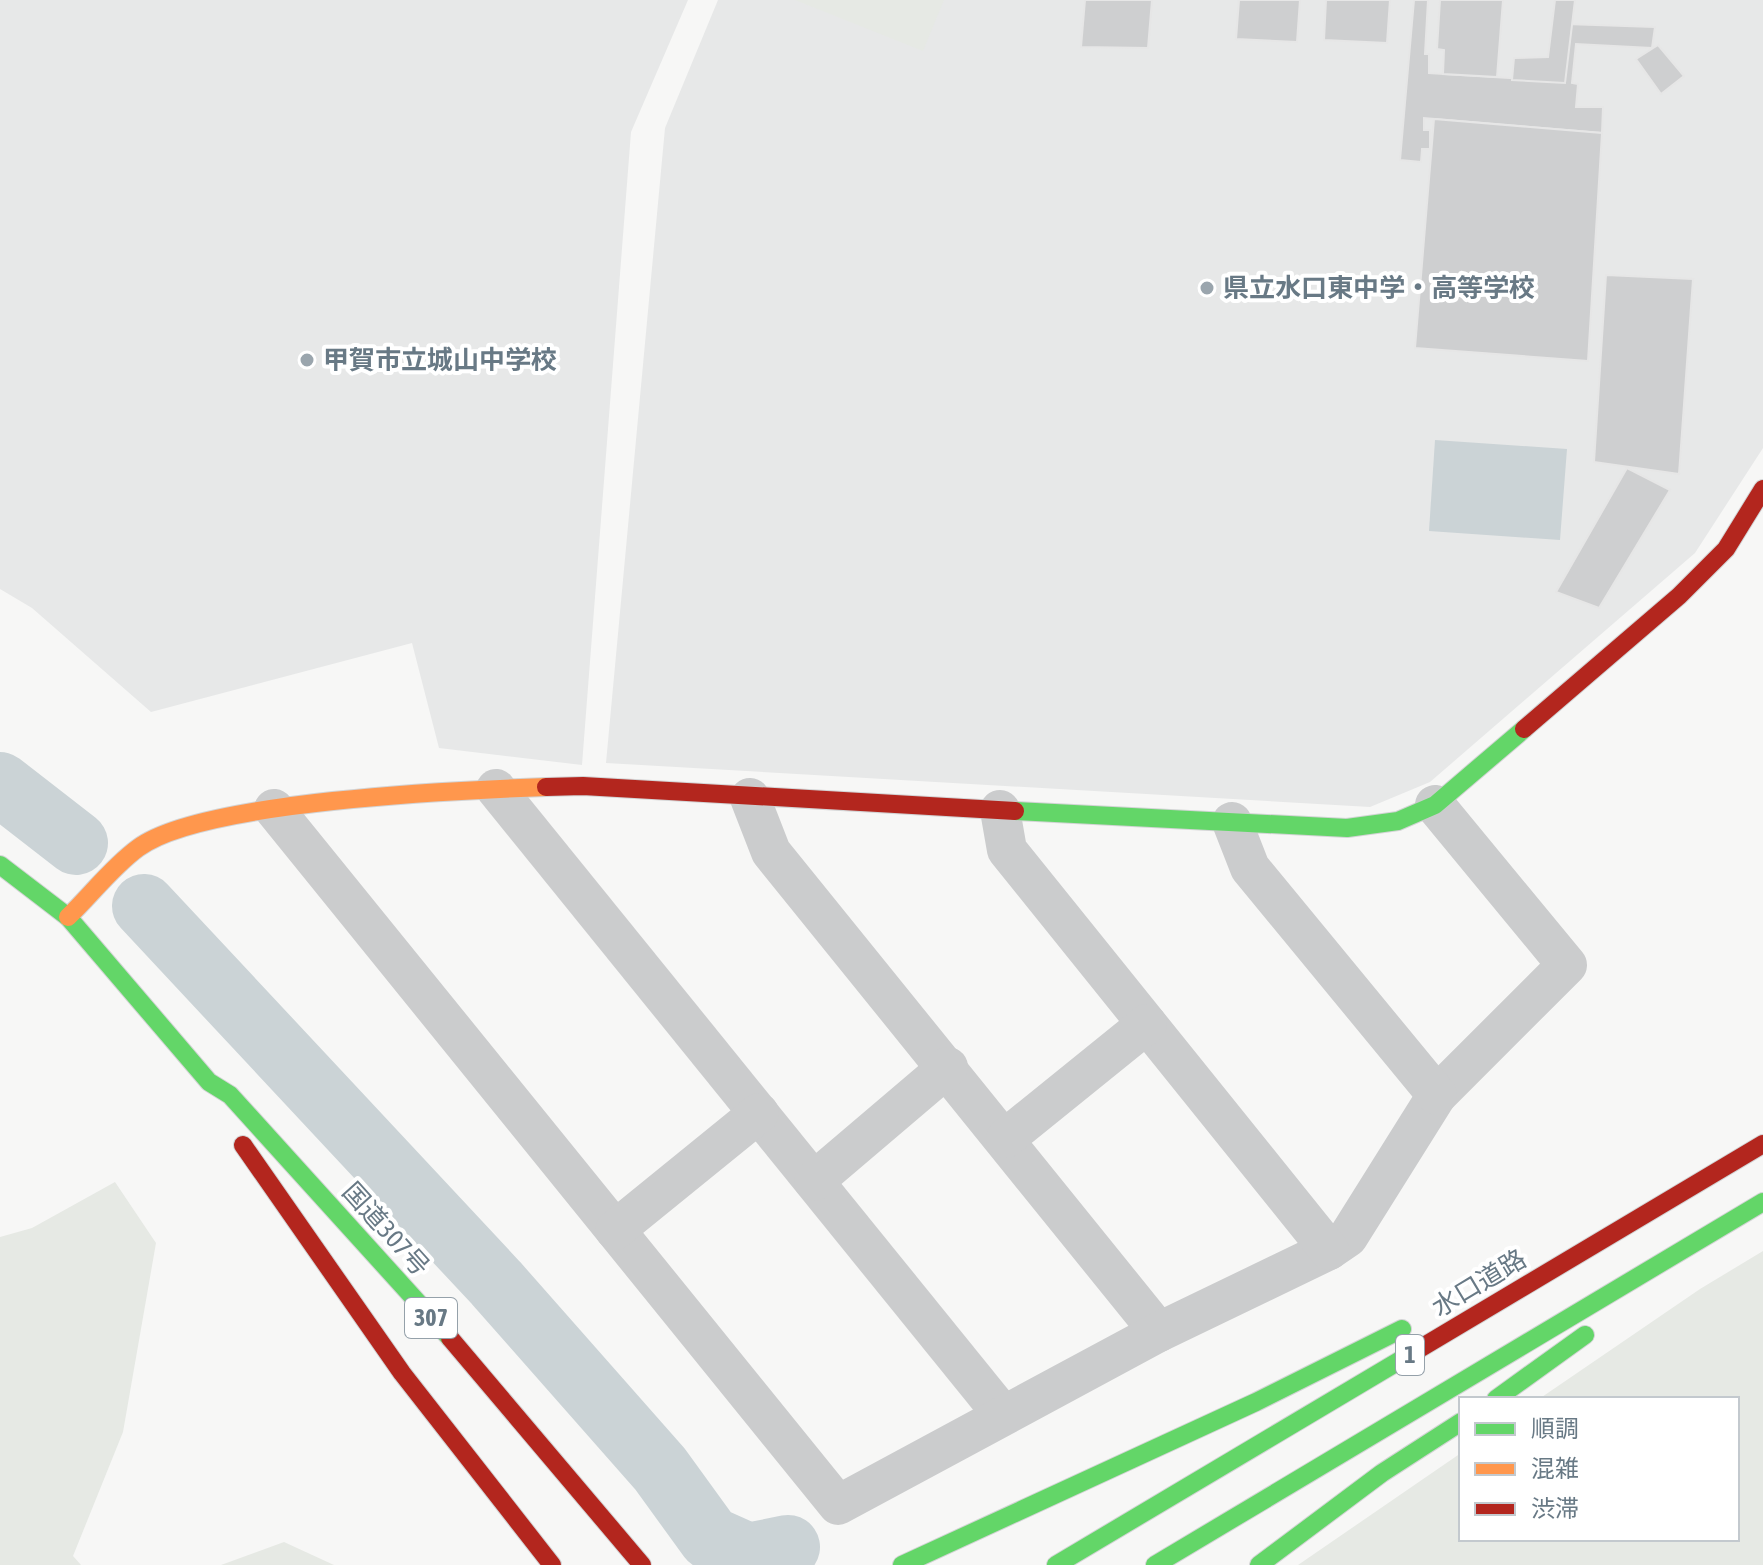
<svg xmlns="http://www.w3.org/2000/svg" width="1763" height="1565" viewBox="0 0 1763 1565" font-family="'Asap Condensed','Noto Sans JP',sans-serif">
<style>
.built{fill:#e7e8e8}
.green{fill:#e6e9e4}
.water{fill:#cbd3d6}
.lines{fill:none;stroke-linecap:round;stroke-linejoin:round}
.river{stroke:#cbd3d6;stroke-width:64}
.building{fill:#cecfd0;stroke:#e6e6e6;stroke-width:2}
.fast-casing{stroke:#d3d4d5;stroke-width:20}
.slow-casing{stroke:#d3d4d5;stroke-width:20}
.jam-casing{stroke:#d3d4d5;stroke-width:20}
.street{stroke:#cbcccd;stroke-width:40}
.fast{stroke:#63d668;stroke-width:18}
.slow{stroke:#ff974d;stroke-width:18}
.jam{stroke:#b3261e;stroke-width:18}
.poi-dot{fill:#9aa5ad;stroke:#fff;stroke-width:3}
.labels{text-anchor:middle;stroke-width:8;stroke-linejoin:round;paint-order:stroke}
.shield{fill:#fff;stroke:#95a1aa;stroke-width:2}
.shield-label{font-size:24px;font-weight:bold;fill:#687985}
.poi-label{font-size:26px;font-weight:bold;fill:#687985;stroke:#fff;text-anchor:start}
.street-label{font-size:26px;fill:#687985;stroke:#fff}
</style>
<rect width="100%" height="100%" fill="#f7f7f6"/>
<g class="built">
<polygon points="0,0 688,0 631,132 582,765 439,748 412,643 151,712 32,608 0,589"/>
<polygon points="718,0 1763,0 1763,448 1695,553 1430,782 1370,807 606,763 665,128"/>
</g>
<g class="green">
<polygon points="795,0 944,0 923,51"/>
<polygon points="115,1182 156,1243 123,1432 73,1556 81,1565 0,1565 0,1237 32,1228"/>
<polygon points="1763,1251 1763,1565 1298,1565 1461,1453 1461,1539 1737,1539 1737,1399 1539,1399 1700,1289"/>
<polygon points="284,1542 334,1565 221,1565"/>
</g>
<polygon class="water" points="1435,440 1567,449 1560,540 1429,531"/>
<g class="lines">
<g class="river">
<polyline points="0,784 76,843"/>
<polyline points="144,906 496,1283 660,1469 710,1538 748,1555 788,1547"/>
</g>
</g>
<g class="building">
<polygon points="1085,0 1152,0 1148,48 1081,47"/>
<polygon points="1239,0 1300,0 1297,42 1236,39"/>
<polygon points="1326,0 1390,0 1387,43 1324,40"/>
<polygon points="1414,0 1428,0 1425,54 1429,54 1429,73 1558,81 1566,24 1655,27 1652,48 1576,44 1572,83 1578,84 1576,107 1603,107 1602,133 1424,118 1424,130 1430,130 1430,149 1422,149 1421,162 1400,160"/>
<polygon points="1440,0 1503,0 1497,77 1443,74 1444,50 1437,49"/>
<polygon points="1555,0 1575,0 1565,83 1512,80 1514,58 1548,57"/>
<polygon points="1658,45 1684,76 1661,94 1636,59"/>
<polygon points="1434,119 1602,133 1588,361 1415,348"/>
<polygon points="1606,275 1693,279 1679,474 1594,462"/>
<polygon points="1627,468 1670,490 1599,608 1556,592"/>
</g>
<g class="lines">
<g class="fast-casing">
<g id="fast">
<polyline points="1015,811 1347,828 1398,821 1435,805 1524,729"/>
<polyline points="0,865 68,917 209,1082 230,1095 450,1338"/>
<polyline points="1496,1399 1585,1335"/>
<polyline points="902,1565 1256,1402 1402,1329"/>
<polyline points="1056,1565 1404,1358"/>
<polyline points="1155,1565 1763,1202"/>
<polyline points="1259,1565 1382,1473 1461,1422"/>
</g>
</g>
<g class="slow-casing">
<path id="slow" d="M68 917C91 895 112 867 138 848 200 801 460 790 546 787"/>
</g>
<g class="jam-casing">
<g id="jam">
<polyline points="1524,729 1679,596 1726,549 1763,489"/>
<polyline points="546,787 583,786 1015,811"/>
<polyline points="243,1145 402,1373 552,1565"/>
<polyline points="450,1338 642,1565"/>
<polyline points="1404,1358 1763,1144"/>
</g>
</g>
<g class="street">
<polyline points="496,789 1003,1415"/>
<polyline points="750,798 771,852 1159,1332"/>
<polyline points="274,809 838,1505 1159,1332 1329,1250 1348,1237 1437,1095 1567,965 1435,805"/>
<polyline points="1000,810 1007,850 1329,1250"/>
<polyline points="1232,822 1250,868 1437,1095"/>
<polyline points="1006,1138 1147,1024"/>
<polyline points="814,1181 948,1067"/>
<polyline points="615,1230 759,1113"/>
</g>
<use href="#fast" class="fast"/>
<use href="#slow" class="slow"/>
<use href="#jam" class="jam"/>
</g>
<g class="poi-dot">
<circle cx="1207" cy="288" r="8"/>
<circle cx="307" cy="360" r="8"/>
</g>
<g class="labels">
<g class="shield">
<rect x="405" y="1298" width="52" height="40" rx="6"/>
<rect x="1396" y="1335" width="28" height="40" rx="6"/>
</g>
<g class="shield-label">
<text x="431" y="1326">307</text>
<text x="1410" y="1363">1</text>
</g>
<g class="poi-label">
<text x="1223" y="297">県立水口東中学・高等学校</text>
<text x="323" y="369">甲賀市立城山中学校</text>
</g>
<g class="street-label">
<text transform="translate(386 1229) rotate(48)" y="9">国道307号</text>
<text transform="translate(1479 1283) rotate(-31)" y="9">水口道路</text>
</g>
</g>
<rect x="1459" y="1397" width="280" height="144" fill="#ffffff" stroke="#c3c9ce" stroke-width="2"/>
<rect x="1475" y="1423" width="40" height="12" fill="#63d668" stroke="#c3c9ce" stroke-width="2"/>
<text x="1531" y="1437" font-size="24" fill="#687985">順調</text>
<rect x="1475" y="1463" width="40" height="12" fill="#ff974d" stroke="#c3c9ce" stroke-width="2"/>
<text x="1531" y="1477" font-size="24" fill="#687985">混雑</text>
<rect x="1475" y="1503" width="40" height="12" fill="#b3261e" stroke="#c3c9ce" stroke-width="2"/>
<text x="1531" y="1517" font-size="24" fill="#687985">渋滞</text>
</svg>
